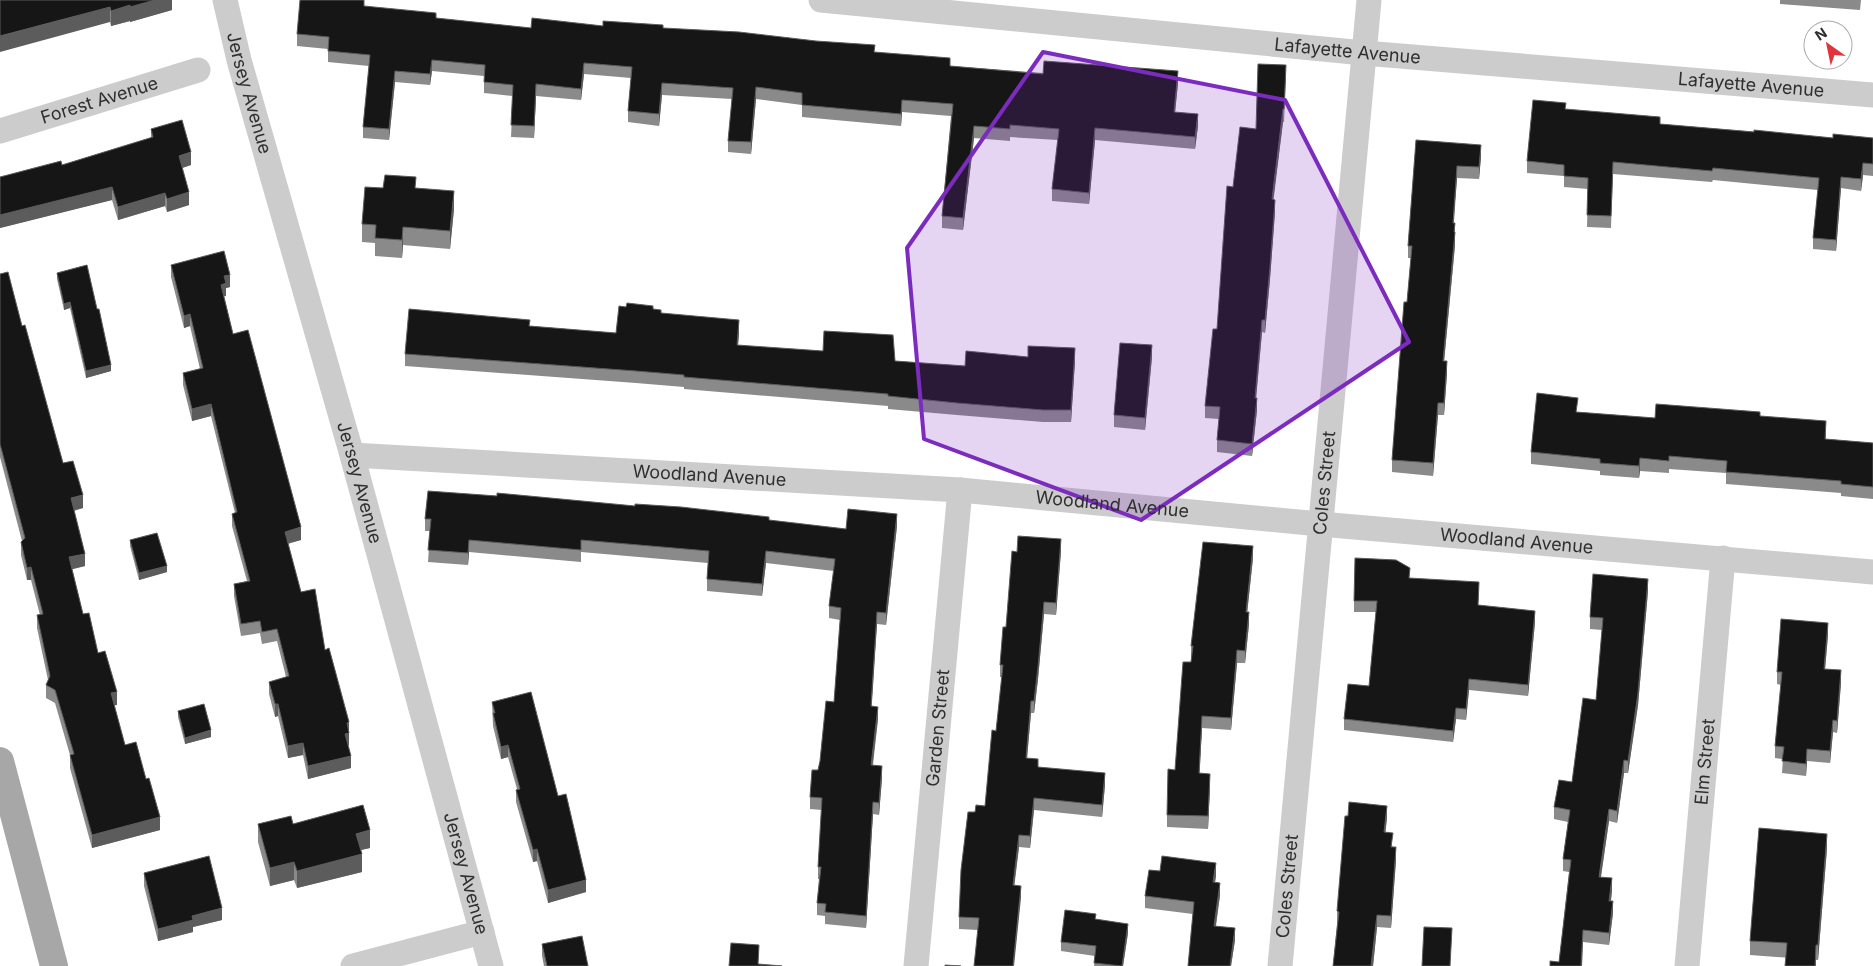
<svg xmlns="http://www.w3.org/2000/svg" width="1873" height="966" viewBox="0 0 1873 966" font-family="Inter,sans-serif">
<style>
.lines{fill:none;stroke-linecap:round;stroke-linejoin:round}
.street{stroke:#ccc;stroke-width:25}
.primary{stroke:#a7a7a7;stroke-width:28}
.wall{fill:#8a8a8a}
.shaded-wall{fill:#5c5c5c}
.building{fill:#161616;stroke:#5c5c5c}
.marked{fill:#7b2cbf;fill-opacity:0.2;stroke:#7b2cbf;stroke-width:4;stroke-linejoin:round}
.labels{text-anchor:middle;stroke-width:5;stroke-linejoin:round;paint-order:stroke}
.street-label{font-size:18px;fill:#2f2f2f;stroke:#fff}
</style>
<rect width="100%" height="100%" fill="#fff"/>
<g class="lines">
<g class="street">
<path id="s1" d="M225 0 239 60 352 455 491 966"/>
<path id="s2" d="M821 0 1364 53 1873 95"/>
<path id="s3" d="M0 131 198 70"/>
<path id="s4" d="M352 455 960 490 1320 524 1873 572"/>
<polyline points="353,966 482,932"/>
<path id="s5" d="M916 966 960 490"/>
<path id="s6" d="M1280 966 1369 0"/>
<path id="s7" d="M1687 966 1723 558"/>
</g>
<polyline class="primary" points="0,761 54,966"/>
</g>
<g class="wall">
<polygon points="0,0 172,0 172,10 130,22 130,21 111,26 110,22"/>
<polygon points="1780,0 1861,0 1860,10 1780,4"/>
<polygon points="364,6 436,18 531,28 603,26 663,28 875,52 950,66 1178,83 1175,112 1198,126 1195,149 1095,140 1089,204 1052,201 1052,189 1058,140 1010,137 1010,141 974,138 963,230 942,228 942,216 951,116 902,112 901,126 802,117 802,105 756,99 751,154 728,152 728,141 732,99 662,95 659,126 628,122 628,111 631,78 584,74 581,100 536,96 534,138 511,137 513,96 484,93 484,76 432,71 430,85 395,82 389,140 363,138 363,127 369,66 328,62 328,49 297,46 297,34"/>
<polygon points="1286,77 1284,122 1283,122 1273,200 1275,212 1270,279 1265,333 1262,332 1256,398 1257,410 1252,456 1217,452 1217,440 1219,419 1205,418 1205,406 1217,329 1233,187 1256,129"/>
<polygon points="1566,109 1660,124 1833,138 1873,138 1873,176 1863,175 1861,191 1841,188 1836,251 1813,249 1813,238 1818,190 1713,180 1712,182 1613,174 1611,228 1587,227 1588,189 1564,187 1564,176 1527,173 1527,161"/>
<polygon points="151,129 191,165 182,168 189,205 167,212 165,206 118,220 112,200 0,228 0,177 62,165 151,138"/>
<polygon points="1416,140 1481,157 1479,179 1457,178 1453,223 1455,223 1455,245 1444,361 1447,373 1444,415 1438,415 1433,476 1392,472 1392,460 1411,258 1408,258 1408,246"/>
<polygon points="383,188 416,188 454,209 450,249 403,245 402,258 375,256 375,243 362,242 362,224"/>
<polygon points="171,265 230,287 226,288 226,296 224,296 233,334 301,540 288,544 301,592 325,650 349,722 349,745 348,745 351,768 308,779 303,755 288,758 278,716 275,717 269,694 269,682 286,677 277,641 262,644 260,633 241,636 234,596 234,584 247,581 232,526 232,514 235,513 211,416 192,421 183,385 183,373 200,369 190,326 184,328 171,277"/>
<polygon points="57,273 111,371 86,378 70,308 64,310 57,279"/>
<polygon points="0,274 22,326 63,463 83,508 74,511 85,566 72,569 83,614 98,653 117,705 114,705 125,745 160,830 92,848 70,768 70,755 55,703 46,698 46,685 48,680 37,628 37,615 40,615 31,580 27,580 21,555 21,542 22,541 0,457"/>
<polygon points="653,309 661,313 739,333 738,345 895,361 965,366 1028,357 1075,361 1071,422 1043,422 957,415 888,409 888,406 684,389 684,387 636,383 405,366 405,354 530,326 616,333"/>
<polygon points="1152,357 1145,430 1114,427 1114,415"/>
<polygon points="1578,412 1655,418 1760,416 1826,433 1826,439 1873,443 1873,499 1841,496 1841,493 1726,484 1726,473 1669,469 1669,473 1640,471 1639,478 1600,475 1600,471 1531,464 1531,452"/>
<polygon points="635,506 846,529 897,526 886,625 877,624 871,706 878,719 873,765 882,778 879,815 873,814 866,928 825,924 825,916 817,915 817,903 819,879 818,879 818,867 822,810 810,809 810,797 818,770 834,702 840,620 829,618 829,606 834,571 766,563 762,596 707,591 707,579 708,563 581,552 581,562 469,552 468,565 428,562 430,531 425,531 425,519"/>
<polygon points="130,540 167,572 139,580 130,546"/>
<polygon points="1061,551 1056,615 1044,614 1038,679 1034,713 1031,713 1027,758 1038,767 1105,785 1102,817 1034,810 1030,848 1019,847 1014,885 1021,898 978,930 959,929 959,917 975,812 985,806 996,731 1002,677 1000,677 1000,665 1006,627 1017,552"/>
<polygon points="1253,558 1247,612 1249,624 1245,663 1237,663 1231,730 1202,728 1199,773 1210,786 1208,829 1167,827 1167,815 1175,770 1191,662 1191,646"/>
<polygon points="1410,578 1479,593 1478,605 1535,622 1528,696 1469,690 1466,720 1456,719 1453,742 1344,730 1344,719 1369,686 1376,612 1354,612 1354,601"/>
<polygon points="1648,591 1638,705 1628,773 1624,773 1617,823 1609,821 1601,877 1612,891 1611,901 1613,913 1609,945 1583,942 1582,966 1550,966 1559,962 1569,872 1563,871 1563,859 1568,822 1554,819 1554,807 1572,782 1596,700 1602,630 1590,629 1590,617"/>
<polygon points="1828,635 1825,669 1841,683 1837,733 1833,732 1830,763 1807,761 1806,776 1782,773 1783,759 1775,758 1775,746 1781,685 1777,684 1777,672"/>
<polygon points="492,702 558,796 586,892 548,903 537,861 533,862 516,802 516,790 517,789 508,757 501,759 493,726"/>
<polygon points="178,711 211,737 185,744 178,717"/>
<polygon points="1387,818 1385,833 1393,847 1396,860 1391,928 1377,927 1373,966 1333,966 1337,924 1337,911"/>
<polygon points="258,824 293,824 370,848 361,850 362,872 297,888 294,880 270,886 258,842"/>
<polygon points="1827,848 1818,960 1750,955 1750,941"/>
<polygon points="144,873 222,920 193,927 193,932 158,941 144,886"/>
<polygon points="1216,876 1215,882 1220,895 1216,926 1235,940 1231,966 1188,966 1193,914 1145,908 1145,896"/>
<polygon points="1096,919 1128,933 1123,966 1094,966 1095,956 1061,951 1061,942"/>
<polygon points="542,944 588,966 544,966 542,956"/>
</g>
<g class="shaded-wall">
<polygon points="155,0 172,0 172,10 130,22 130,7"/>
<polygon points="130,5 130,21 111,26 111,11"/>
<polygon points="110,7 110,22 0,52 0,36"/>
<polygon points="432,60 432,71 430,85 430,74"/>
<polygon points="584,63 584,74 581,100 581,89"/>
<polygon points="395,71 395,82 389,140 389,129"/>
<polygon points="1178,71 1178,83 1174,123 1174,112"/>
<polygon points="662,83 662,95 659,126 659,114"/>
<polygon points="536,84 536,96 534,138 534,126"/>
<polygon points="756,87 756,99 751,154 751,142"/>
<polygon points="902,100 902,112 901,126 901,114"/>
<polygon points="1283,109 1283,122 1272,212 1272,199"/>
<polygon points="1198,114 1198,126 1195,149 1195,137"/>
<polygon points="974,126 974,138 963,230 963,218"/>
<polygon points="1095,128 1095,140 1089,204 1089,193"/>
<polygon points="1481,145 1481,157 1479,179 1479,167"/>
<polygon points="191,152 191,165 179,169 179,156"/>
<polygon points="1863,163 1863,175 1861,191 1861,179"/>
<polygon points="1457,166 1457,178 1453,235 1453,223"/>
<polygon points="1841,177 1841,188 1836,251 1836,240"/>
<polygon points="112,187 112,200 0,228 0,215"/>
<polygon points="454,191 454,209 450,249 450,231"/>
<polygon points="189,192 189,205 167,212 167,199"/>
<polygon points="165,193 165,206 118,220 118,207"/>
<polygon points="1275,200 1275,212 1270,279 1265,333 1265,320"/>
<polygon points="1455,223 1455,245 1443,373 1443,361"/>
<polygon points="403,227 403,245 402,258 402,240"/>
<polygon points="230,275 230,287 226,288 226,296 221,297 221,285 224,276"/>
<polygon points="70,302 70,308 64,310 64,304"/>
<polygon points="190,314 190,326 184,328 184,316"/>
<polygon points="739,320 739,333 737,357 737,345"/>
<polygon points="1262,320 1262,332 1255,410 1255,398"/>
<polygon points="1152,345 1152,357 1145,430 1145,418"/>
<polygon points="1075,348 1075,361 1071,422 1071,410"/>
<polygon points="1447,361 1447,373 1444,415 1444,403"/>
<polygon points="111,365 111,371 86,378 86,371"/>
<polygon points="1257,398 1257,410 1252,456 1252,444"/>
<polygon points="1438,403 1438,415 1433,476 1433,463"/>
<polygon points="211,404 211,416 192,421 192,409"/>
<polygon points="1640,458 1640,471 1639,478 1639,466"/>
<polygon points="83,495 83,508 71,511 71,498"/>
<polygon points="897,514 897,526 886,625 886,613"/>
<polygon points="301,527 301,540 285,544 285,532"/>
<polygon points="1061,539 1061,551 1056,615 1056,603"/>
<polygon points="469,540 469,552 468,565 468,553"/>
<polygon points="1253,546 1253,558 1246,624 1246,612"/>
<polygon points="766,551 766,563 762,596 762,584"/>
<polygon points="85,554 85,566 69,570 69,557"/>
<polygon points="167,566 167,572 139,580 139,573"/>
<polygon points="31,567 31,580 27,580 27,568"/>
<polygon points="1648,579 1648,591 1638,705 1628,773 1628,761"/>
<polygon points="1044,602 1044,614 1038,679 1034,713 1034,701"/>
<polygon points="1535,611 1535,622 1528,696 1528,685"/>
<polygon points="877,612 877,624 871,718 871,706"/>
<polygon points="1249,612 1249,624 1245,663 1245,651"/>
<polygon points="1828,623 1828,635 1824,681 1824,669"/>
<polygon points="1237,650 1237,663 1231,730 1231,718"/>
<polygon points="1841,670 1841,683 1837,733 1837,721"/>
<polygon points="1469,679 1469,690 1466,720 1466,709"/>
<polygon points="117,692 117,705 111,706 111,693"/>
<polygon points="1031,701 1031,713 1026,770 1026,758"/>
<polygon points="275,704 278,704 278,716 275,717"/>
<polygon points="878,707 878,719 871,777 871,765"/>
<polygon points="1456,708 1456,719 1453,742 1453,731"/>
<polygon points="1202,716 1202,728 1199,786 1199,773"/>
<polygon points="1833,720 1833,732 1830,763 1830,751"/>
<polygon points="349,722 349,745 345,746 345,734 347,723"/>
<polygon points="211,730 211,737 185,744 185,738"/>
<polygon points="303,743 303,755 288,758 288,746"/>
<polygon points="508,745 508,757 501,759 501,747"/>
<polygon points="1807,749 1807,761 1806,776 1806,764"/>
<polygon points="351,756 351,768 308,779 308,766"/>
<polygon points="1624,760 1624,773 1617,823 1617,811"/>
<polygon points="882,766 882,778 879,815 879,803"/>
<polygon points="1105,773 1105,785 1102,817 1102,805"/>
<polygon points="1210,774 1210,786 1208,829 1208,816"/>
<polygon points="1034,798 1034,810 1030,848 1030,836"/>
<polygon points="873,802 873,814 866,928 866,916"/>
<polygon points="1387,806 1387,818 1384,845 1384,832"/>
<polygon points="1609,809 1609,821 1599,889 1599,877"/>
<polygon points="160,817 160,830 92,848 92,835"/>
<polygon points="370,830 370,848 356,851 356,834"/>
<polygon points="1827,834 1827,848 1818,960 1818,945"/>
<polygon points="1019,835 1019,847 1013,897 1013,885"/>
<polygon points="1396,847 1396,860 1391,928 1391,916"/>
<polygon points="537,849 537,861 533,862 533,850"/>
<polygon points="362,854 362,872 297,888 297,871"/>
<polygon points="294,862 294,880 270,886 270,868"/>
<polygon points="1216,863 1216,876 1213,894 1213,882"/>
<polygon points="1612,878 1612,891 1609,913 1609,901"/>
<polygon points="586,880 586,892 548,903 548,890"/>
<polygon points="1220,883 1220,895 1214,938 1214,926"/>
<polygon points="1021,886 1021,898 1014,966 1013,966"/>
<polygon points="1613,901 1613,913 1609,945 1609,933"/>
<polygon points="222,908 222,920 193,927 193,932 158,941 158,929 192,916"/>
<polygon points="1377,915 1377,927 1373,966 1371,966"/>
<polygon points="1128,924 1128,933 1123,966 1122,966"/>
<polygon points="1235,928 1235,940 1231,966 1230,966"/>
<polygon points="1583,930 1582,966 1581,966"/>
<polygon points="1816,945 1816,966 1815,966"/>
</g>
<g class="building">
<polygon points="0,0 155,0 130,7 130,5 111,11 110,7 0,36"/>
<polygon points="300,0 364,0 364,6 436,13 436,18 531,28 532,18 603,26 603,21 663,25 663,28 739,32 816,41 875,45 874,52 950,58 950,66 1043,74 1044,61 1178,71 1174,112 1198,114 1195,137 1095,128 1089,193 1052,189 1059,129 1010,125 1010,129 974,126 963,218 942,216 953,104 902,100 901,114 802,105 802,93 756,87 751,142 728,141 733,88 662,83 659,114 628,111 632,67 584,63 581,89 536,84 534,126 511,125 513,85 484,82 485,65 432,60 430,74 395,71 389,129 363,127 370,55 328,51 329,37 297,34"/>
<polygon points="1258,64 1286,65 1284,109 1283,109 1272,199 1275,200 1270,267 1265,320 1262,320 1255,398 1257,398 1252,444 1217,440 1220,407 1205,406 1213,329 1217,329 1227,186 1233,187 1240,127 1256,129"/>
<polygon points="1533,100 1566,103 1565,109 1660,117 1660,124 1754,132 1754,130 1833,138 1833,134 1873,138 1873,164 1863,163 1861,179 1841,177 1836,240 1813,238 1819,178 1713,168 1712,171 1613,162 1611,216 1587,215 1588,178 1564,176 1564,165 1527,161"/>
<polygon points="182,120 191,152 179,156 189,192 167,199 165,193 118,207 112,187 0,215 0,177 61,161 62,165 153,137 151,129"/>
<polygon points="1416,140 1481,145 1479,167 1457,166 1453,223 1455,223 1454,232 1455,232 1443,361 1447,361 1444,403 1438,403 1433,463 1392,460 1404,302 1407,302 1412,246 1408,246"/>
<polygon points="385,175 416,177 415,188 454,191 450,231 403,227 402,240 375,238 376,225 362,224 365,187 383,188"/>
<polygon points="224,251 230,275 224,276 226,283 221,285 233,334 248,330 301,527 285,532 301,592 315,589 325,650 329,648 349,722 347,723 349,733 345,734 351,756 308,766 303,743 288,746 278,704 275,704 269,682 289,676 277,629 262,632 260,621 241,624 234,584 250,581 232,514 237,512 211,404 192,409 183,373 203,368 190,314 184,316 171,265"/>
<polygon points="87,265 97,309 99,309 111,365 86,371 70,302 64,304 57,273"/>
<polygon points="8,272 22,326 25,325 63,463 73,461 83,495 71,498 85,554 69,557 83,614 89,613 98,653 105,651 117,692 111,693 125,745 136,742 146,779 149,778 160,817 92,835 70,755 74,754 55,690 46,685 50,676 37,615 43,614 31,567 27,568 21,542 25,538 0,444 0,274"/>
<polygon points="627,303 653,306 653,309 661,310 661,313 739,320 737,345 823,351 824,331 893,335 895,361 965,366 966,351 1028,357 1028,346 1075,348 1071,410 1043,410 957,403 888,396 888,394 684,377 684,375 636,371 405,354 409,309 530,320 529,326 616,333 619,306 626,307"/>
<polygon points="1120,343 1152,345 1145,418 1114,415"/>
<polygon points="1537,393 1578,398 1576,412 1655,418 1656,404 1760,412 1760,416 1826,421 1825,439 1873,443 1873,487 1841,484 1841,481 1726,472 1727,461 1669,456 1669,461 1640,458 1639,466 1600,463 1600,459 1531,452"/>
<polygon points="428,491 497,496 497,493 635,506 635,504 681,507 769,517 769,520 846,529 848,509 897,514 886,613 877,612 871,706 878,707 871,765 882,766 879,803 873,802 866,916 825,912 826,904 817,903 821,867 818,867 822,798 810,797 812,770 818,770 820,761 826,701 834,702 841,608 829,606 835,559 766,551 762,584 707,579 709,551 581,540 581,550 469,540 468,553 428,550 431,519 425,519"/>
<polygon points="157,533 167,566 139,573 130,540"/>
<polygon points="1018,536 1061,539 1056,603 1044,602 1038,667 1034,701 1031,701 1026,758 1038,759 1038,767 1105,773 1102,805 1034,798 1030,836 1019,835 1013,885 1021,886 1013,966 974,966 979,918 959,917 961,870 968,812 975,812 976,805 985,806 992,730 996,731 1003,665 1000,665 1003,627 1006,627 1012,551 1017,552"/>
<polygon points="1203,542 1253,546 1246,612 1249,612 1245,651 1237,650 1231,718 1202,716 1199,773 1210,774 1208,816 1167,815 1168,769 1175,770 1183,662 1191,662 1193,646 1191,646"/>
<polygon points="1355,558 1396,560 1410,568 1409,578 1479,582 1478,605 1535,611 1528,685 1469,679 1466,709 1456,708 1453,731 1344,719 1348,684 1369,686 1377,601 1354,601"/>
<polygon points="1593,574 1648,579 1638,693 1628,761 1624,760 1617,811 1609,809 1599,877 1612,878 1609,901 1613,901 1609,933 1583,930 1581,966 1550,966 1550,961 1559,962 1571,860 1563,859 1570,810 1554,807 1559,780 1572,782 1583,698 1596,700 1603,618 1590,617"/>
<polygon points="1781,619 1828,623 1824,669 1841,670 1837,721 1833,720 1830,751 1807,749 1806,764 1782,761 1784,747 1775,746 1782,672 1777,672"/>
<polygon points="531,692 558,796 566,794 586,880 548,890 537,849 533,850 516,790 520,789 508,745 501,747 493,713 495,713 492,702"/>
<polygon points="204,704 211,730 185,738 178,711"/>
<polygon points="1349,802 1387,806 1384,832 1393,833 1391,847 1396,847 1391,916 1377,915 1371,966 1333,966 1339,912 1337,911 1345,816 1348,816"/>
<polygon points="363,805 370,830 356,834 362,854 297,871 294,862 270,868 258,824 291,816 293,824"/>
<polygon points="1759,828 1827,834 1818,945 1816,945 1815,966 1785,966 1787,943 1750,941"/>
<polygon points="209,856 222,908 192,916 193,920 158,929 144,873"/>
<polygon points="1162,856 1216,863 1213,882 1220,883 1214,926 1235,928 1230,966 1188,966 1194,902 1145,896 1149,870 1160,871"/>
<polygon points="1065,910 1096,914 1095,919 1128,924 1122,966 1094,963 1096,946 1061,942"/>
<polygon points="1424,927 1452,928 1450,966 1422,966"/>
<polygon points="582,936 588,966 547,966 542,944"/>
<polygon points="731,943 759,945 758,964 782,966 729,966"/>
<polygon points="945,965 961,966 945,966"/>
</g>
<path class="marked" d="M1043 52 1285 100 1409 342 1141 520 924 439 907 248Z"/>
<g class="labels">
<g class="street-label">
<text dy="6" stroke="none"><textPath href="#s2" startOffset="529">Lafayette Avenue</textPath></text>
<text dy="6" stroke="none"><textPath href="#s2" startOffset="934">Lafayette Avenue</textPath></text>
<text dy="6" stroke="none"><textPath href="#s1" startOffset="96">Jersey Avenue</textPath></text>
<text dy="6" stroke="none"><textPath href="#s3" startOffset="104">Forest Avenue</textPath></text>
<text dy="6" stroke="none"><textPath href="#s4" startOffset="358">Woodland Avenue</textPath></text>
<text dy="6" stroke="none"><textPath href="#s1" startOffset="501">Jersey Avenue</textPath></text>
<text dy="6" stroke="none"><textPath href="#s6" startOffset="485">Coles Street</textPath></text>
<text dy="6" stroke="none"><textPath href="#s4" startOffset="762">Woodland Avenue</textPath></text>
<text dy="6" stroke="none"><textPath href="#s4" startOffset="1168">Woodland Avenue</textPath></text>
<text dy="6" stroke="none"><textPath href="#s5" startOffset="239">Garden Street</textPath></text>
<text dy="6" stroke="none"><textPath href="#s7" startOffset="205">Elm Street</textPath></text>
<text dy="6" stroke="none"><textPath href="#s1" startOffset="906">Jersey Avenue</textPath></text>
<text dy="6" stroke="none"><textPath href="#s6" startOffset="80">Coles Street</textPath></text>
</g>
</g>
<g transform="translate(1828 45) rotate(327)"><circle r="24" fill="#ffffff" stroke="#acacac"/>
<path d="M0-4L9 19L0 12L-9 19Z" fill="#e1353e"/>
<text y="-8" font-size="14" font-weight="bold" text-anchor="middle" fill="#2f2f2f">N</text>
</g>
</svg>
